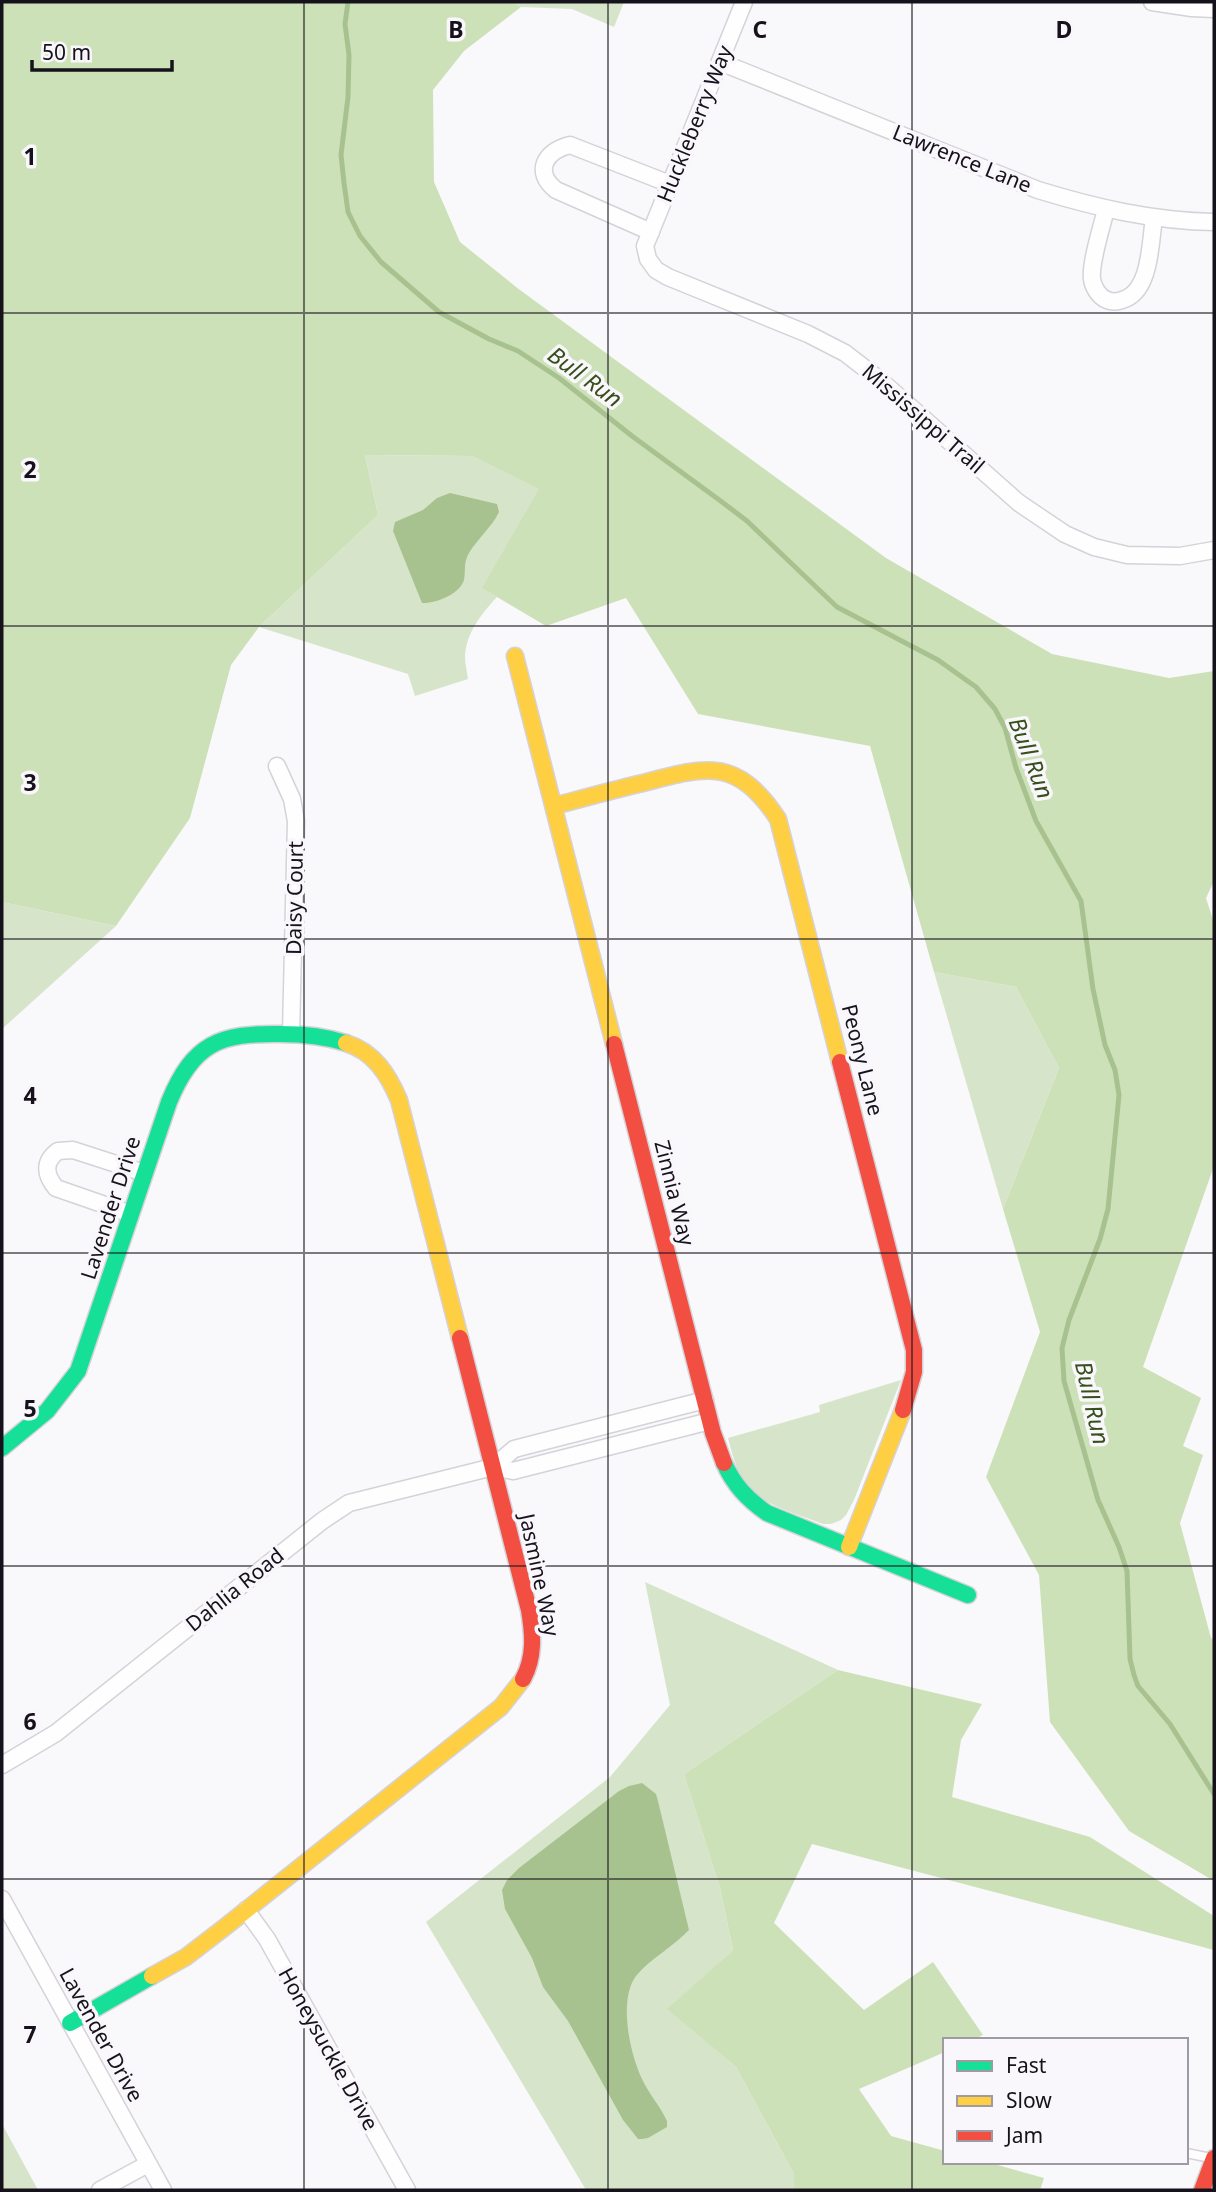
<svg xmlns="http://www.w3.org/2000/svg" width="1216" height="2192" viewBox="0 0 1216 2192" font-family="'Noto Sans',sans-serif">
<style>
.green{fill:#d6e5c9}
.forest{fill:#cde1b9}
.water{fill:#a8c28f}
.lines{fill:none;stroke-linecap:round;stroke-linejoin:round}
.stream{stroke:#a8c28f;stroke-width:5}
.lane-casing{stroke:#d5d2d8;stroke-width:11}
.street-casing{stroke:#d5d2d8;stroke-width:19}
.fast-casing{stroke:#d5d2d8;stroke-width:19}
.slow-casing{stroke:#d5d2d8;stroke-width:19}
.jam-casing{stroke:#d5d2d8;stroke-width:19}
.lane{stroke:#fefefe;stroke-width:8}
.street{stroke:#fefefe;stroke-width:16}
.fast{stroke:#16e098;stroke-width:16}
.slow{stroke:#ffcf43;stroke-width:16}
.jam{stroke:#f24e42;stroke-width:16}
.grid{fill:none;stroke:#16121b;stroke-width:2;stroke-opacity:0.55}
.labels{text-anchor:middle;stroke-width:7;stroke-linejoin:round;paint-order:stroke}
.street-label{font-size:21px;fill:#16121b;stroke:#f9f7fc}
.water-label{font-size:23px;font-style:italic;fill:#37501b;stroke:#f9f7fc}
.grid-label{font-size:23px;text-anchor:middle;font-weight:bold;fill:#16121b;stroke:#f9f7fc;stroke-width:7;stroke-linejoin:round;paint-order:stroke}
</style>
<rect width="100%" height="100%" fill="#f9f8fb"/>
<g class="green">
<polygon points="513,2 624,2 614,27 572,9 521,7"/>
<path d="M365 455 472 456 540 489 483 588 497 597C482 613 466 633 465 656 465 664 467 672 468 679L415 696 408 674 259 627 378 515Z"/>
<polygon points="2,902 116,926 2,1029"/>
<polygon points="934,972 1016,987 1059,1068 1003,1209"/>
<path d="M901 1380 854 1500 846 1515 841 1520 831 1524H823C798 1514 763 1506 746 1484 736 1471 732 1453 728 1438L820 1412 819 1405Z"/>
<polygon points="645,1582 838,1670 684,1774 720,1888 733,1950 668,2009 736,2067 794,2174 794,2190 586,2190 426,1922 610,1777 670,1705"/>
<polygon points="2,2124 38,2190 2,2190"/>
</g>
<g class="forest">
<polygon points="2,2 513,2 521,7 464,51 433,90 434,182 460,242 520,290 886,558 1052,654 1169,678 1214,671 1214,881 1206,898 1214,923 1214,1166 1143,1367 1201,1398 1183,1446 1203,1455 1180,1523 1211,1638 1214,1640 1214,1881 1129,1831 1050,1722 1039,1575 986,1477 1040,1332 1003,1209 1059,1068 1016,987 934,972 870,746 698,714 626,598 546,626 482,588 539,489 472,456 365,455 378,515 259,627 231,665 190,818 116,926 2,902"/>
<polygon points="838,1670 982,1704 961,1740 952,1797 1090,1837 1214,1916 1214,1950 812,1844 774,1923 864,2010 933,1962 983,2035 972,2040 945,2040 945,2052 859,2089 891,2136 945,2151 945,2162 987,2162 1044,2178 1040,2190 794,2190 794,2174 736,2067 667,2009 733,1950 720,1888 684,1774"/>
</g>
<g class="water">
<path d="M450 493 497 504 499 512C492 527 478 538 469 553 463 564 466 569 464 580 460 594 435 604 422 603L393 531 395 522 423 510 437 498Z"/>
<path d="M642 1783 656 1794 658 1801 689 1930C673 1947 651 1958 636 1976 618 2000 630 2054 642 2079 649 2094 660 2106 667 2121V2127L648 2138 642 2139H638L623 2120 568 2021 543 1987 532 1958 505 1909 502 1890 507 1880 519 1868 619 1791 629 1786Z"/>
</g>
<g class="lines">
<polyline class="stream" points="348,2 345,24 349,55 348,97 341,155 344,183 348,212 360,236 381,262 439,312 489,339 518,351 559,378 632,436 722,502 747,521 837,607 938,660 976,687 995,709 1005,728 1016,768 1036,821 1081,901 1093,989 1105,1045 1115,1070 1119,1095 1108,1209 1100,1239 1069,1320 1062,1348 1064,1381 1098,1500 1119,1547 1127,1571 1130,1659 1134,1675 1138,1686 1170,1724 1214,1794"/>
<g class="lane-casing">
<polyline id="lane" points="1186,2153 1211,2158"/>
</g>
<g class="street-casing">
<g id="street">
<polyline points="744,2 645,246 648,259 656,270 668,277 808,334 845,353 880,380 1019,503 1065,534 1094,547 1127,555 1180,556 1214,550"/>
<polyline points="1152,2 1192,8 1214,9"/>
<path d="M720 62 1038 190C1097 208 1153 221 1214 222"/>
<path d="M1106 209C1102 226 1090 263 1092 279 1093 287 1099 297 1107 300 1112 302 1117 302 1122 300 1151 292 1150 243 1154 218"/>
<path d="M651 232 556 190C533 172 545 151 570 145L670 184"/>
<polyline points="277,766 292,799 296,821 291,1034"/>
<path d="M131 1214 56 1188C45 1175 43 1162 58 1151L73 1150 144 1173"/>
<polyline points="493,1467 514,1449 705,1400"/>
<polyline points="2,1765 56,1733 322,1521 349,1503 493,1467 513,1471 710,1421"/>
<polyline points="2,1899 163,2190"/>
<polyline points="246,1910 267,1939 407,2190"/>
<polyline points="100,2190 148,2164"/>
</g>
</g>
<g class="fast-casing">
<g id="fast">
<path d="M2 1448 47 1411 78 1371 169 1102C193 1043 220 1033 280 1034 303 1034 324 1036 346 1043"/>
<path d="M724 1463C734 1485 747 1499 767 1513L968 1595"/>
<polyline points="70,2023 152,1976"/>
</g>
</g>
<g class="slow-casing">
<g id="slow">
<polyline points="515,656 614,1044"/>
<path d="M554 806C584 798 613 790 643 783 706 766 737 757 778 819L840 1062"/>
<path d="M346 1043C374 1052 388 1074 399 1100L460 1338"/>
<polyline points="849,1547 903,1410"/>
<polyline points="152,1976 186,1957 225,1927 501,1707 523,1679"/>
</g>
</g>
<g class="jam-casing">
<g id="jam">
<polyline points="614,1044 713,1433 724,1463"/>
<polyline points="840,1062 914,1350 914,1372 903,1410"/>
<path d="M460 1338 529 1610C533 1634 535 1657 523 1679"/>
<polyline points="1202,2190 1214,2158"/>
</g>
</g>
<use href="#lane" class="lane"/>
<use href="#street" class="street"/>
<use href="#fast" class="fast"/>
<use href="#slow" class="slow"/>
<use href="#jam" class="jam"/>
</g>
<path class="grid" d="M304 2V2190M608 2V2190M912 2V2190M2 313H1214M2 626H1214M2 939H1214M2 1253H1214M2 1566H1214M2 1879H1214"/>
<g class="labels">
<g class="street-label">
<text transform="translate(695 124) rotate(-68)" y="7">Huckleberry Way</text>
<text transform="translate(962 159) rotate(22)" y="7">Lawrence Lane</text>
<text transform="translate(923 419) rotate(41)" y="7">Mississippi Trail</text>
<text transform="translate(295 898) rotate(-89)" y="7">Daisy Court</text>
<text transform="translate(862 1060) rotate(76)" y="7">Peony Lane</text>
<text transform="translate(674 1193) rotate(76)" y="7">Zinnia Way</text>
<text transform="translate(111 1208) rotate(-72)" y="7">Lavender Drive</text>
<text transform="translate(539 1575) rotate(78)" y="7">Jasmine Way</text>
<text transform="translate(235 1590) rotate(-39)" y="7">Dahlia Road</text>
<text transform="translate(101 2035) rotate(61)" y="7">Lavender Drive</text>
<text transform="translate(328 2049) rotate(61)" y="7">Honeysuckle Drive</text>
</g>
<g class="water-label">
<text transform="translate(585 377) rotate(36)" y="8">Bull Run</text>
<text transform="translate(1031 758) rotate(69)" y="8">Bull Run</text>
<text transform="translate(1092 1403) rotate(77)" y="8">Bull Run</text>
</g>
</g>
<g class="grid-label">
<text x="456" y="38">B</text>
<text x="760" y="38">C</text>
<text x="1064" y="38">D</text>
<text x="30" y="165">1</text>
<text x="30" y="478">2</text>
<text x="30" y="791">3</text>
<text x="30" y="1104">4</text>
<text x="30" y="1417">5</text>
<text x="30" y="1730">6</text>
<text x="30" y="2043">7</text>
</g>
<rect width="1216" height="2192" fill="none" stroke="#16121b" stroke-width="7"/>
<rect x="943" y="2038" width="245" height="126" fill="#f9f7fc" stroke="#9e9ba2" stroke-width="2"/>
<rect x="957" y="2061" width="35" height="10" fill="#16e098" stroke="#9e9ba2" stroke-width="2"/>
<text x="1006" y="2073" font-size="21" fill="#16121b">Fast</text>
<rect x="957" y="2096" width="35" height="10" fill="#ffcf43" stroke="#9e9ba2" stroke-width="2"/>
<text x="1006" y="2108" font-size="21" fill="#16121b">Slow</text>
<rect x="957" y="2131" width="35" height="10" fill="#f24e42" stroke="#9e9ba2" stroke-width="2"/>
<text x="1006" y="2143" font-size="21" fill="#16121b">Jam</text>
<path d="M32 60v10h140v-10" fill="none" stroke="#16121b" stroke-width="3.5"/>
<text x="42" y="60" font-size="21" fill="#16121b" stroke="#f9f7fc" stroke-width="5" paint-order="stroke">50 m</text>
</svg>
